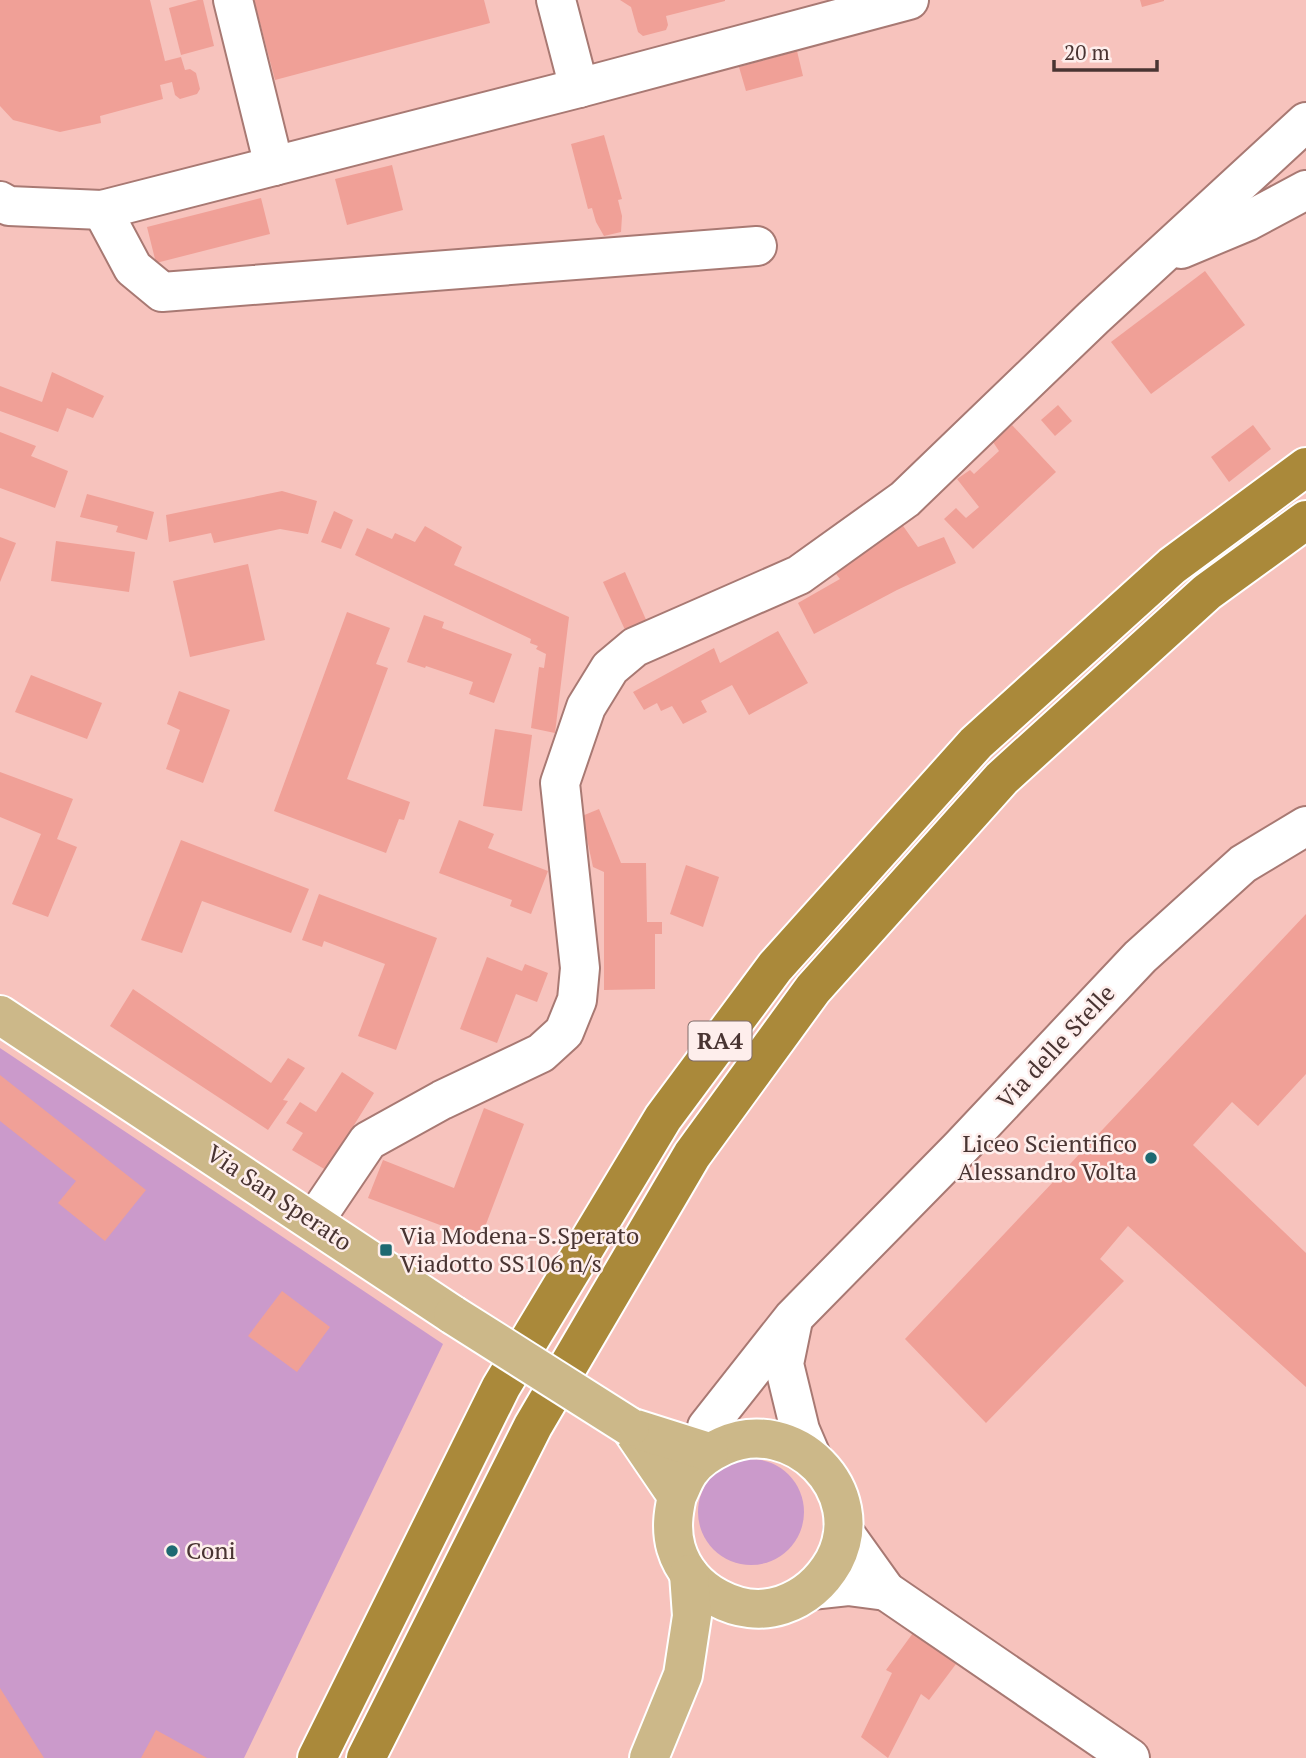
<svg xmlns="http://www.w3.org/2000/svg" width="1306" height="1758" viewBox="0 0 1306 1758" font-family="'PT Serif',serif">
<style>
.green{fill:#cb9acb}
.building{fill:#f0a097}
.lines{fill:none;stroke-linecap:round;stroke-linejoin:round}
.minor-casing{stroke:#a87973;stroke-width:42}
.major-casing{stroke:#fff;stroke-width:42}
.highway-casing{stroke:#fff;stroke-width:42}
.minor{stroke:#fff;stroke-width:38}
.major{stroke:#ccb889;stroke-width:38}
.highway{stroke:#aa893a;stroke-width:38}
.major-bridge-casing{stroke:#fff;stroke-width:42;stroke-linecap:butt}
.major-bridge{stroke:#ccb889;stroke-width:38}
.poi-dot{fill:#1d6971;stroke:#feeeec;stroke-width:2.5}
.labels{text-anchor:middle;stroke-width:5;stroke-linejoin:round;paint-order:stroke}
.shield{fill:#feeeec;stroke:#7f6c6a;stroke-width:2}
.shield-label{font-size:23px;font-weight:bold;fill:#493432}
.street-label{font-size:24px;fill:#493432;stroke:#feeeec}
.poi-label{font-size:24px;fill:#493432;stroke:#feeeec;text-anchor:start}
</style>
<rect width="100%" height="100%" fill="#f7c3bd"/>
<g class="green">
<polygon points="0,1048 443,1344 244,1758 0,1758"/>
<circle cx="751" cy="1512" r="53"/>
</g>
<g class="building">
<polygon points="0,0 150,0 165,61 181,57 185,70 190,69 196,73 200,89 197,94 180,99 175,95 172,82 160,85 163,99 100,116 101,123 60,132 13,120 0,106"/>
<polygon points="198,0 203,0 214,46 181,55 169,8"/>
<polygon points="254,0 484,0 490,23 275,80"/>
<polygon points="620,0 725,0 725,1 666,16 668,25 666,30 643,36 638,32 631,7"/>
<polygon points="1140,0 1164,0 1164,1 1142,7"/>
<polygon points="797,51 803,76 746,91 739,67"/>
<polygon points="604,135 622,199 618,200 622,216 621,232 604,236 596,222 592,208 588,209 571,144"/>
<polygon points="392,165 403,210 347,225 335,179"/>
<polygon points="261,198 270,234 156,263 147,227"/>
<polygon points="1205,271 1245,325 1151,394 1111,342"/>
<polygon points="52,372 104,396 93,418 67,408 58,432 0,411 0,386 42,402"/>
<polygon points="1058,405 1072,421 1055,436 1041,420"/>
<polygon points="1012,425 1056,472 973,549 944,519 956,508 966,518 979,507 957,479 970,470 974,474 999,451 993,442"/>
<polygon points="1253,425 1271,449 1229,482 1211,457"/>
<polygon points="0,432 36,446 31,456 68,471 55,508 0,488"/>
<polygon points="282,491 317,501 308,534 280,529 214,543 211,533 169,542 166,515"/>
<polygon points="87,494 154,512 147,540 116,532 118,526 80,517"/>
<polygon points="334,511 353,520 341,549 321,542"/>
<polygon points="901,523 918,547 944,537 956,563 897,590 814,634 798,603 840,579 836,574"/>
<polygon points="425,526 462,547 454,565 569,617 555,733 531,728 539,667 544,668 546,654 536,649 538,646 530,643 531,639 355,555 367,528 392,539 395,533 415,542"/>
<polygon points="0,537 16,543 0,582"/>
<polygon points="56,541 135,552 129,592 51,581"/>
<polygon points="248,564 265,640 190,657 173,581"/>
<polygon points="625,572 647,622 626,632 603,582"/>
<polygon points="347,612 390,628 376,664 388,668 347,779 410,802 404,820 399,819 386,853 274,811"/>
<polygon points="424,615 444,622 442,628 512,654 494,703 469,694 473,682 426,666 425,668 407,662"/>
<polygon points="778,631 808,683 749,715 732,685 701,701 707,712 683,724 672,706 661,711 657,703 644,710 633,692 714,648 720,663"/>
<polygon points="31,675 102,703 87,739 15,712"/>
<polygon points="179,691 230,710 203,783 166,769 180,730 167,724"/>
<polygon points="495,729 532,735 522,811 483,806"/>
<polygon points="0,772 73,799 57,839 77,847 48,917 12,904 41,834 0,817"/>
<polygon points="599,809 621,863 646,863 647,922 662,922 662,934 655,934 655,989 604,990 604,872 593,867 582,816"/>
<polygon points="459,820 494,834 488,848 548,871 531,914 510,906 512,900 439,873"/>
<polygon points="181,840 309,889 291,933 202,901 182,953 141,940"/>
<polygon points="686,865 719,877 703,927 670,914"/>
<polygon points="319,894 437,938 396,1050 358,1036 385,964 324,941 322,947 302,940"/>
<polygon points="1306,914 1306,1074 1258,1126 1232,1102 1193,1145 1306,1253 1306,1387 1128,1226 1100,1259 1124,1281 986,1423 905,1339"/>
<polygon points="487,957 522,971 525,964 548,973 537,1002 516,994 497,1043 460,1029"/>
<polygon points="133,989 271,1083 288,1058 305,1068 283,1100 288,1101 268,1130 110,1026"/>
<polygon points="342,1072 374,1093 326,1170 292,1150 303,1133 286,1123 300,1102 316,1112"/>
<polygon points="0,1075 146,1190 105,1241 58,1203 76,1181 0,1121"/>
<polygon points="484,1108 524,1124 480,1240 368,1198 383,1160 454,1188"/>
<polygon points="282,1291 330,1327 297,1372 248,1336"/>
<polygon points="913,1633 956,1664 929,1700 921,1694 888,1758 861,1737 892,1673 886,1670"/>
<polygon points="0,1688 44,1758 0,1758"/>
<polygon points="156,1730 207,1758 141,1758"/>
</g>
<g class="lines">
<g class="minor-casing">
<g id="minor">
<polyline points="233,0 274,166"/>
<polyline points="556,0 579,88"/>
<polyline points="0,201 9,206 102,210 579,88 909,0"/>
<polyline points="102,210 133,268 162,292 757,246"/>
<polyline points="1181,249 1248,221 1306,190"/>
<polyline points="314,1221 368,1141 442,1100 541,1053 564,1032 577,1000 580,968 560,783 586,707 610,668 635,647 799,575 905,499 1093,318 1306,122"/>
<polyline points="793,1320 784,1364 800,1430 812,1458"/>
<polyline points="709,1452 707,1427 793,1318 960,1148 1140,957 1243,864 1306,826"/>
<polyline points="843,1531 886,1591 1130,1758"/>
<polyline points="811,1590 848,1586 886,1591"/>
</g>
</g>
<g class="major-casing">
<g id="major">
<polyline points="0,1015 453,1315"/>
<path d="M630 1427 677 1496C673 1514 671 1530 676 1548 689 1592 740 1619 782 1605 806 1597 822 1582 834 1561 871 1491 793 1414 723 1446 710 1452 697 1460 689 1472 684 1479 681 1488 677 1496"/>
<polyline points="630,1427 709,1452"/>
<polyline points="649,1758 683,1675 692,1616 689,1574"/>
</g>
</g>
<g class="highway-casing">
<g id="highway">
<polyline points="317,1758 501,1387 663,1118 775,967 976,743 1172,566 1306,467"/>
<polyline points="366,1758 533,1426 692,1155 813,989 1002,778 1207,592 1306,520"/>
</g>
</g>
<use href="#minor" class="minor"/>
<use href="#major" class="major"/>
<use href="#highway" class="highway"/>
<g class="major-bridge-casing">
<polyline id="major-bridge" points="453,1315 630,1427"/>
</g>
<use href="#major-bridge" class="major-bridge"/>
</g>
<g class="poi-dot">
<circle cx="1151" cy="1158" r="7"/>
<rect x="379" y="1243" width="14" height="14" rx="3.5"/>
<circle cx="172" cy="1551" r="7"/>
</g>
<g class="labels">
<rect class="shield" x="688.5" y="1021.5" width="63" height="39" rx="5"/>
<g class="shield-label">
<text x="720" y="1049">RA4</text>
</g>
<g class="street-label">
<text transform="translate(1056 1047) rotate(-47)" y="8">Via delle Stelle</text>
<text transform="translate(279 1198) rotate(34)" y="8">Via San Sperato</text>
</g>
<g class="poi-label">
<text x="1137" y="1152" text-anchor="end">Liceo Scientifico<tspan x="1137" dy="28">Alessandro Volta</tspan></text>
<text x="400" y="1244">Via Modena-S.Sperato<tspan x="400" dy="28">Viadotto SS106 n/s</tspan></text>
<text x="186" y="1559">Coni</text>
</g>
</g>
<path d="M1054 60v10h103v-10" fill="none" stroke="#493432" stroke-width="3.5"/>
<text x="1064" y="60" font-size="21" fill="#493432" stroke="#feeeec" stroke-width="5" paint-order="stroke">20 m</text>
</svg>
